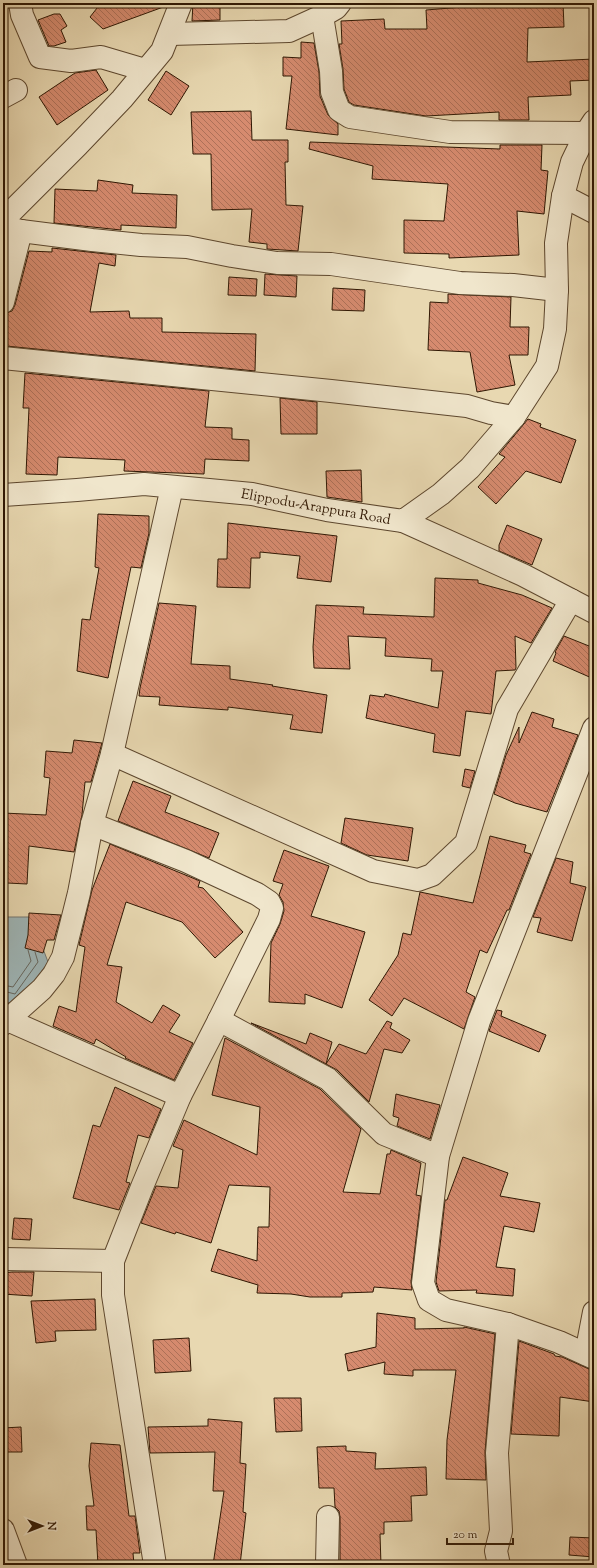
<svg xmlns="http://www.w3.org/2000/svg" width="597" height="1568" viewBox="0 0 597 1568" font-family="'Sorts Mill Goudy',serif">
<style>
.water{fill:#9eb6b8;stroke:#727670}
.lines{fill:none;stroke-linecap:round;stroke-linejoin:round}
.shore{stroke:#66665e;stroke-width:1}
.building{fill:url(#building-back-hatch);stroke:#2f1703}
.minor-casing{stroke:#5d472e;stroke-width:24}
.minor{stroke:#f0e6cc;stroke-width:22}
.labels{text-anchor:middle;stroke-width:3;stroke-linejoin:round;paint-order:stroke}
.street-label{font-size:14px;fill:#2f1703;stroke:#f0e6cc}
</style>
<defs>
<pattern id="building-back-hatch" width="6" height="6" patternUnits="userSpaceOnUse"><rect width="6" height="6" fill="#d68b6f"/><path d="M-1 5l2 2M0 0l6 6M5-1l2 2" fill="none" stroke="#ae7159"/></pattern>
</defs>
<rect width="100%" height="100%" fill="#e8d8b1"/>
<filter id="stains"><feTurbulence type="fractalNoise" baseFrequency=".005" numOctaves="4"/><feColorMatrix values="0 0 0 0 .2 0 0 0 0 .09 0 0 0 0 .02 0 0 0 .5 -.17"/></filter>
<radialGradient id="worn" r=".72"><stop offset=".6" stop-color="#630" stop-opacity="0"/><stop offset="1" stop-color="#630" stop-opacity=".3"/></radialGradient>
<polygon class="water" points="8,917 29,917 39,938 48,962 17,1007 3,1000 3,918"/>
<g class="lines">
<g class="shore">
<polyline points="3,985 13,987 31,961 28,950"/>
<polyline points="3,991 15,994 38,962 35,952"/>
</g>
</g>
<g class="building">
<polygon points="101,3 167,3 166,6 103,29 90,17"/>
<polygon points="193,3 220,3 220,20 192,21"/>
<polygon points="529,3 563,3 564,27 528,28 527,62 594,59 594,80 570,81 571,95 528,97 529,120 499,120 499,112 426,116 354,105 349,102 344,89 343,69 339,44 342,44 341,21 384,19 385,29 427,29 426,10 487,5 529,7"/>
<polygon points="54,14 60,14 67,26 61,30 66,42 54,46 49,46 38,20"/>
<polygon points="301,42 314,43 319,72 320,96 328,115 338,124 338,135 286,129 292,76 283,76 283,57 301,58"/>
<polygon points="96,70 108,90 57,125 39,97 75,73"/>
<polygon points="166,71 189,86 171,115 148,100"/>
<polygon points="251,111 252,140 288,140 288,162 285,162 286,205 303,206 298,251 267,249 267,244 249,242 252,209 212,210 211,154 193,154 191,112"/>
<polygon points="310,142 500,149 500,145 542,145 541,170 548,171 544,214 517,211 519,255 449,258 449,254 404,253 404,220 444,221 448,184 372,179 373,166 309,149"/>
<polygon points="98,180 133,185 132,193 177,195 176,228 121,225 121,230 54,223 55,189 97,191"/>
<polygon points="52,248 116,255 115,266 99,263 90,312 129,311 130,318 162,318 162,332 256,334 255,371 6,346 7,328 3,327 3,314 12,311 15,305 29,251 52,252"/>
<polygon points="265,274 297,276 296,297 264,295"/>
<polygon points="229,277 257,279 256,296 228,295"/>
<polygon points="333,288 365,290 364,311 332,310"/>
<polygon points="448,294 511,297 510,327 529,327 528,355 509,355 515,385 477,392 470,352 428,350 430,302 448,303"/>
<polygon points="25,373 209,391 205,427 232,428 232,439 249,440 249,461 205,459 204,474 124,471 125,460 58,457 57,475 26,474 29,408 23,408"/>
<polygon points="280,398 317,402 317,434 281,434"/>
<polygon points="528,419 541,424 540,427 576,440 561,483 526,471 496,504 478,487 505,457 499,454"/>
<polygon points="361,470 362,502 327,497 326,471"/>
<polygon points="98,514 149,516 149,533 141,568 131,567 108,678 77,671 82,619 90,620 99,568 95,567"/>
<polygon points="228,523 337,536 331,582 297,578 300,556 260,552 260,558 251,558 250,588 217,587 218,559 227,559"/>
<polygon points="507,525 542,539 532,565 499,551 499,545"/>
<polygon points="435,578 478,580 478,583 522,595 552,608 531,643 515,636 516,668 515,670 496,671 491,714 466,711 460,756 433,752 435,734 366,718 370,695 384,697 385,694 438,708 443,671 431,671 432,659 385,656 386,638 348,636 350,669 314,668 313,647 316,605 364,607 363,614 434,617"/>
<polygon points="159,603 196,606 191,664 230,666 230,679 273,685 272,686 327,695 322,733 290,729 293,715 228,707 228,710 159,705 160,697 139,696 140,688"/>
<polygon points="564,636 594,648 594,679 553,661 556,653 555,652"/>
<polygon points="532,712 554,719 552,727 578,735 547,812 515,803 494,794 506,755 519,727 519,743"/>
<polygon points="74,740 102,743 91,782 85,782 82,815 74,852 29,846 27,884 7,883 7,868 3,868 3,813 46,815 50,778 44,777 46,751 72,753"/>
<polygon points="465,769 475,771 470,788 462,786"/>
<polygon points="133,781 171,796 165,812 219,833 209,858 118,821"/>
<polygon points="345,818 413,828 408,861 367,855 341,843"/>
<polygon points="490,836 526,845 524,852 531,854 509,910 507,910 487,953 480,950 466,992 475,997 464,1029 404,998 392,1016 369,1000 398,955 403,933 411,935 420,892 473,903"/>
<polygon points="110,844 200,881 198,887 203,888 243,932 215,958 182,922 126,902 107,965 122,967 116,1002 152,1023 163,1005 180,1015 169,1032 193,1043 174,1080 125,1058 126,1057 96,1039 94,1044 53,1026 59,1006 76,1012 85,947 79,945 92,890"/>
<polygon points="284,850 329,866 311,916 365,932 342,1008 305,994 305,1004 269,1002 271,943 280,924 284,911 283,902 279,895 283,884 273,881"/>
<polygon points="556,858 573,862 570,883 586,887 572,941 537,932 541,918 533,917"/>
<polygon points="29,913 61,915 54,940 47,940 43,953 25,948 28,935"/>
<polygon points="497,1010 502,1011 501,1016 546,1035 539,1052 489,1031"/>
<polygon points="387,1021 392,1023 390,1028 410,1040 402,1053 384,1049 369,1102 337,1070 326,1064 339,1044 366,1054"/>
<polygon points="251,1023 306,1044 310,1033 332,1042 326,1064"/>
<polygon points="225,1038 320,1089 361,1129 343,1192 380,1194 387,1154 390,1154 391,1150 421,1163 416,1195 421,1196 411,1282 412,1290 374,1287 373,1292 342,1293 342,1297 310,1297 291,1294 257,1293 258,1285 211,1271 218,1249 257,1261 258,1227 269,1227 270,1187 229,1185 211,1243 176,1232 175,1234 141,1223 156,1186 178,1188 183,1150 173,1146 184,1120 257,1155 260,1107 212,1095"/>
<polygon points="115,1087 161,1109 149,1138 138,1135 126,1182 130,1183 119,1210 73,1198 93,1125 100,1127"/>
<polygon points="396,1094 440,1105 430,1139 397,1126 399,1118 393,1116"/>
<polygon points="463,1157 508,1173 500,1196 540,1203 534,1232 504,1226 496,1267 515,1269 513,1296 476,1293 477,1290 439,1291 436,1282 445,1200 447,1200"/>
<polygon points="14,1218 32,1219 30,1240 12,1239"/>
<polygon points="12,1272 34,1272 32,1296 3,1294 3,1273"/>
<polygon points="95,1299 96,1330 55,1331 56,1341 36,1343 31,1301"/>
<polygon points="377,1313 415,1318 415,1329 464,1328 464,1327 495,1334 485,1452 486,1480 446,1479 447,1440 456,1370 413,1370 413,1376 384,1374 385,1362 348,1371 345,1354 376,1347"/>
<polygon points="189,1338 191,1371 155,1373 153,1340"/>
<polygon points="519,1341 554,1354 555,1356 562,1357 589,1369 594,1370 594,1402 560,1397 559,1436 511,1434"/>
<polygon points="274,1398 301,1398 302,1431 276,1432"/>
<polygon points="208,1419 242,1422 240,1463 246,1464 243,1512 246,1513 240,1565 213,1565 224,1491 213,1491 215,1452 150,1453 148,1427 208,1426"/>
<polygon points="21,1427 22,1452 3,1452 3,1428"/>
<polygon points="91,1443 120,1445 129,1516 135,1516 140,1553 133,1553 134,1565 98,1565 96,1530 87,1530 86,1506 94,1506 89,1466"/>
<polygon points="346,1446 346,1451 376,1453 375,1469 426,1467 427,1495 411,1496 412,1521 384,1522 384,1534 380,1534 381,1565 340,1565 340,1517 339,1511 335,1507 334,1488 319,1488 317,1447"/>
<polygon points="570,1537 594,1538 594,1557 569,1555"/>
</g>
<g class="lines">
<g class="minor-casing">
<g id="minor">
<polyline points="20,3 22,15 40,57 71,61 101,57 145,70"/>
<polyline points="340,3 336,8 322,16 331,71 332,92 339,110 350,117 450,132 586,133"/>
<polyline points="170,34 289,31 322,16"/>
<polyline points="3,97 16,90"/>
<polyline points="563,196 594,212"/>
<polyline points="3,220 78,145 122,99 162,51 181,3"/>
<polyline points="3,226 21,231 92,240 141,245 187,247 232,256 277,263 331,264 460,283 513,285 557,290"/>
<polyline points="3,302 21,231"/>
<polyline points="3,358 331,391 467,406 491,413 514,417"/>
<polyline points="3,495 77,490 144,484 252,494 327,510 403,521 441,494 470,468 514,417 547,366 555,329 557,290 556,243 563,196 572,162 586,133 594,121"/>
<polyline points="403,521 523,575 594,612"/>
<polyline points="112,754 373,871 418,880 432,875 466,843 507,709 571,600"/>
<polyline points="92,824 186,861 257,894 269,902 272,908 269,919 219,1020 180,1096 142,1187 113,1261 113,1295 155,1565"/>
<polyline points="3,1018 180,1096"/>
<polyline points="219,1020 328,1079 384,1134 438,1156"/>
<polyline points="3,1024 42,989 54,974 63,957 79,893 92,824 112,754 172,487"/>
<polyline points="3,1259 113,1261"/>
<polyline points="508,1324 559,1342 594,1358"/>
<polyline points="586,1354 594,1312"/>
<polyline points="3,1530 16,1565"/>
<polyline points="327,1565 328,1517"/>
<polyline points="499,1565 496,1551 501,1531 497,1453 508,1324 446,1310 429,1300 423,1283 438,1156 479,1021 594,728"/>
</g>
</g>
<use href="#minor" class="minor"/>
</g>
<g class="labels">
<g class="street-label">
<text transform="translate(316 506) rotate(10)" y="5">Elippodu-Arappura Road</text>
</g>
</g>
<rect width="597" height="1568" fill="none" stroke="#e8d8b1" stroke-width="16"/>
<rect x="4" y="4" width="589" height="1560" fill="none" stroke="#2f1703" stroke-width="2"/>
<rect x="8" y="8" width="581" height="1552" fill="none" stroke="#2f1703"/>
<g transform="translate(42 1526) rotate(90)" stroke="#f0e6cc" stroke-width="3" paint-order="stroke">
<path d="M0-3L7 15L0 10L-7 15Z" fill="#2f1703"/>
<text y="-6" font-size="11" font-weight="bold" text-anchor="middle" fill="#2f1703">N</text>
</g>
<path d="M447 1538v6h66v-6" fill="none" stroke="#2f1703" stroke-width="2"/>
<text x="453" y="1538" font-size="12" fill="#2f1703" stroke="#f0e6cc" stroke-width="3" paint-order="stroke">20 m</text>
<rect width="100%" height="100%" filter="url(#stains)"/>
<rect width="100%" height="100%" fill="url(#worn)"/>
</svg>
